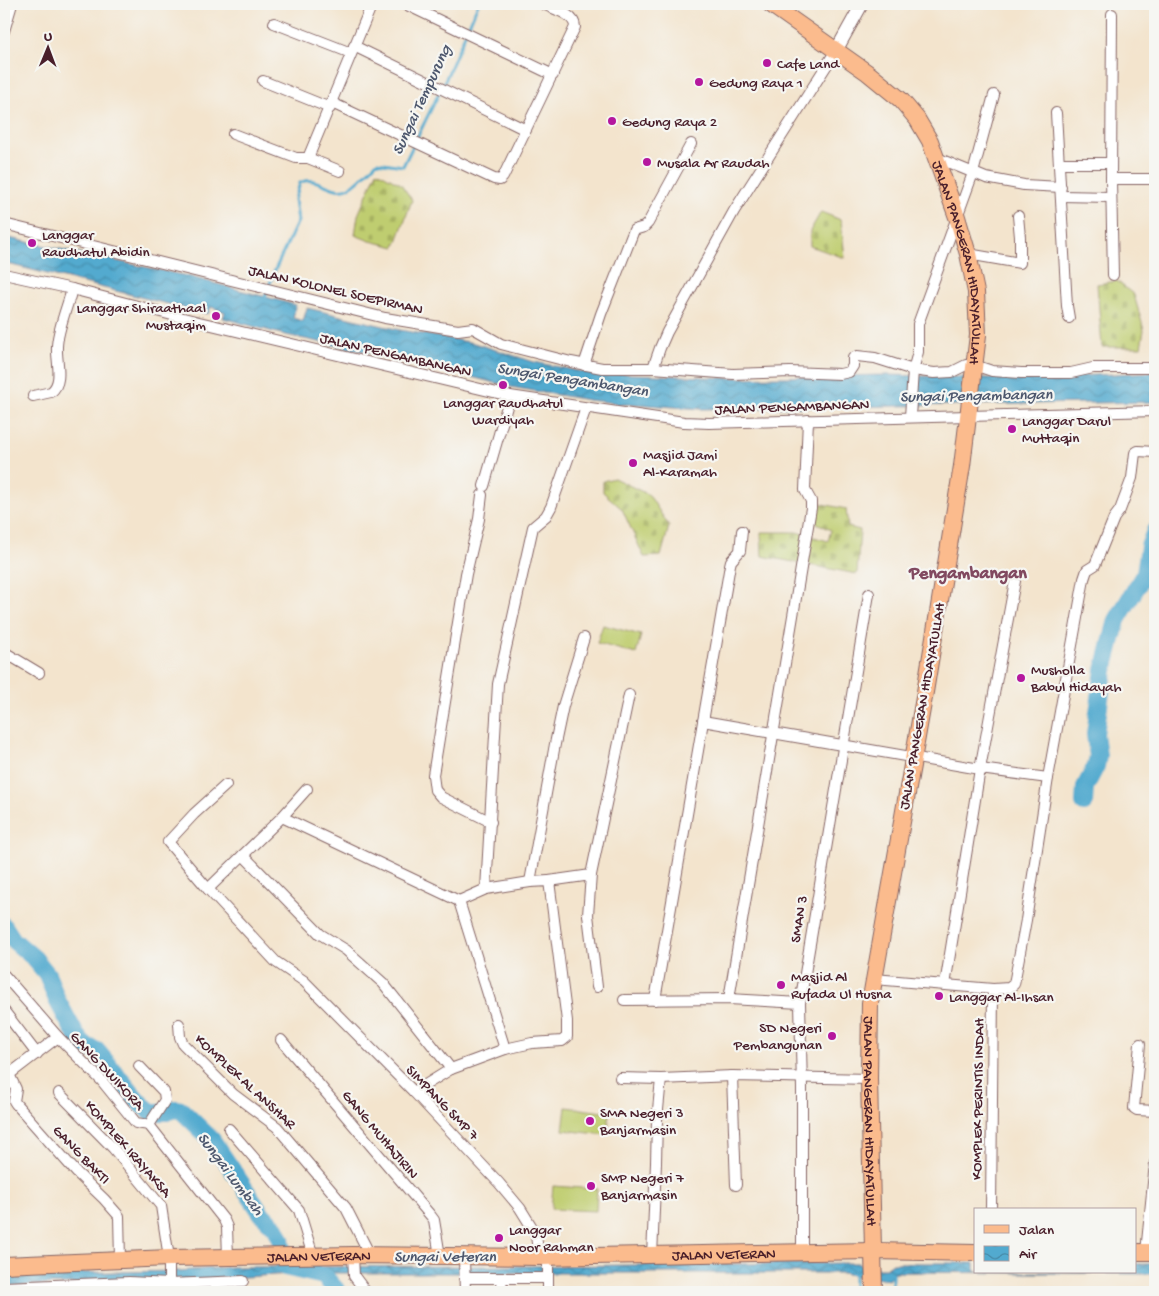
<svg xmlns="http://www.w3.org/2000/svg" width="1159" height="1296" viewBox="0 0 1159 1296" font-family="'Gochi Hand',sans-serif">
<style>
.cemetery{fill:url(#cemetery-stones);stroke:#84764e}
.pitch{fill:#bfcd70;stroke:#84764e}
.water{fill:url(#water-waves);stroke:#4e647d}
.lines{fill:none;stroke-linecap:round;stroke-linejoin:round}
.stream{stroke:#52aacf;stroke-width:3}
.river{stroke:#52aacf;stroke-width:18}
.minor-casing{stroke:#856464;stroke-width:12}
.tertiary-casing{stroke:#856464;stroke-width:14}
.primary-casing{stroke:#856464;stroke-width:18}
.minor{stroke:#fff;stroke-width:10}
.tertiary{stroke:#fff;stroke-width:12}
.primary{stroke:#fbbb8d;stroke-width:16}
.poi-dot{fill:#b5179e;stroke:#f6f6f2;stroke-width:2}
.labels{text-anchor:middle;stroke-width:4.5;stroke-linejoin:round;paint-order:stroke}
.poi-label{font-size:15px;fill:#4a1f2b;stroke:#f6f6f2;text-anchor:start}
.street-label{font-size:15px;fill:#4a1f2b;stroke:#f6f6f2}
.water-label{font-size:16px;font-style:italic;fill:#4d576d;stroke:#f6f6f2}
.quarter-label{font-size:18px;font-weight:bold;fill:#814960;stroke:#f6f6f2}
</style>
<defs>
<pattern id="cemetery-stones" width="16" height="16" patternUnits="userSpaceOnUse" patternTransform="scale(1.25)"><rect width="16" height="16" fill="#bfcd70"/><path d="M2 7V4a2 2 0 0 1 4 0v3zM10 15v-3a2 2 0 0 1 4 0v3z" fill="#a6b061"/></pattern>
<pattern id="water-waves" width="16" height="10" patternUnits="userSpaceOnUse" patternTransform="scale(1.25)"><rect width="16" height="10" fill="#52aacf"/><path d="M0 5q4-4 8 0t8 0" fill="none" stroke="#468aa8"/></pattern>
</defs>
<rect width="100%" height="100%" fill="#f6f6f2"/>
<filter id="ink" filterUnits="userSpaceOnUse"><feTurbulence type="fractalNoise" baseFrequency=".02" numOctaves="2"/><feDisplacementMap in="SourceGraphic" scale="10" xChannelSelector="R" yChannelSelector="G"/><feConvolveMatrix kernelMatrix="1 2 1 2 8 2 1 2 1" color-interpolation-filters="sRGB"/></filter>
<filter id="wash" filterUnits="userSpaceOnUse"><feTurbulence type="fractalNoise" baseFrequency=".0096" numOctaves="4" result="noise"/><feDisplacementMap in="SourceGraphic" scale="20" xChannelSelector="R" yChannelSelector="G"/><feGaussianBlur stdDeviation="1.12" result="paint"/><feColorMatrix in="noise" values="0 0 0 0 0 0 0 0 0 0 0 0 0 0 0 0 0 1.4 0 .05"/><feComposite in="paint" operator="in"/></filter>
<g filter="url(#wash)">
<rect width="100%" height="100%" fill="#f3e4cd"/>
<g class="cemetery">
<polygon points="377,171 401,184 412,200 395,247 370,241 355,235 358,215"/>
<polygon points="821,212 841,220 845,258 810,246 810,231"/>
<polygon points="1117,281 1134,295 1144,330 1141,347 1102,347 1097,284"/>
<polygon points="614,478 649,495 669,526 661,556 644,557 622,509 603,492 603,481"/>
<polygon points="814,502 846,509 848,527 860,530 857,574 762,556 761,532 796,532 828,541 831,530 815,522"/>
</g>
<g class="pitch">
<polygon points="603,625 641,635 636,654 597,643"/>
<polygon points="566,1107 610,1113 607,1135 563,1130"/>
<polygon points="553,1186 597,1189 596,1211 551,1209"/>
</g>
<g class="water">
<polygon points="4,237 187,276 296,305 293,318 303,321 307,308 400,330 474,343 534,362 583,372 728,378 888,375 989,378 1056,377 1155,372 1155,402 701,409 634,404 618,405 616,403 588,400 511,387 400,359 281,334 223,318 225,312 211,307 208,314 4,263"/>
<polygon points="859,1263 865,1268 886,1268 893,1263 975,1263 975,1272 1135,1272 1135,1264 1155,1264 1155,1274 894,1272 888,1279 865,1278 844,1273 306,1273 198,1280 4,1286 4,1274 179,1271 231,1267 530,1266"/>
</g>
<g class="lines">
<g class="stream">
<path d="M264 300 274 272 298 221 295 199 300 183C316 173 333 197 350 187 360 181 369 170 377 162L403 166 444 83 478 4"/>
<polyline points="854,1273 854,1292"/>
<polyline points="892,1273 892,1292"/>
</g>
<g class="river">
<polyline points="1084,803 1085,787 1096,766 1098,756 1095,734 1104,670 1117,620 1145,573 1149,547 1155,531"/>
<polyline points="4,926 13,940 34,958 47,974 57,1000 76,1035 84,1045 97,1051 140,1103 151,1112 167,1112 175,1109 181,1110 212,1140 262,1214 276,1228 281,1239 285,1267 324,1276 338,1292"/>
</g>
</g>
</g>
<g filter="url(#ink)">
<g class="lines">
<g class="minor-casing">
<g id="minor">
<polyline points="405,4 553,75"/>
<polyline points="1112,14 1111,179 1113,275"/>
<polyline points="274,23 351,53"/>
<polyline points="4,31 12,4"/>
<polyline points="354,46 526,130"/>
<polyline points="263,81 330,108"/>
<path d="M332 103 494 179 500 180 503 177 575 27C575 14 553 9 543 4"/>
<polyline points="1056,113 1067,306 1069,318"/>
<polyline points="233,134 296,158 308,158 340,171"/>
<polyline points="935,157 986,178 1024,185 1061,187"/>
<polyline points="308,158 372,4"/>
<polyline points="1059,163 1111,163"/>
<polyline points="1111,179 1155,179"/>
<polyline points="1061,196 1111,197"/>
<polyline points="4,224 385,318 458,330 473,328 501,344 571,362 602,368 653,368 733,374 790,372 840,374 849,372 853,366 853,358 857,356 875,358 913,370 934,373 952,372 966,365 974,365 992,371 1021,373 1071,373 1093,368 1155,368"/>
<polyline points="968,254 1020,263 1020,237 1018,216"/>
<polyline points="4,274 72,289 199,322 510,396 684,422 709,423 1155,411"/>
<polyline points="584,365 601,314 634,230 644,227 648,223 691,144"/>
<polyline points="653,368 660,348 667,332 734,211 837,49"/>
<path d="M33 396 51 392C64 382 56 361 57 347 57 331 68 305 72 289"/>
<polyline points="910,417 913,370 918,352 918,324 973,173 994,95"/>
<polyline points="484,486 510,396"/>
<polyline points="482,495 479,519 466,574 433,775 435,790 441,797 491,822"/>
<polyline points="4,652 39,673"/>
<polyline points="703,721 980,769 1048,778"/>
<polyline points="226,785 194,814 168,842 208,889 276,962 304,981 414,1092 499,1183 520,1208 533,1229 536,1236 539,1257"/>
<polyline points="282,817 459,901 505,1049 451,1069 414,1092"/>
<polyline points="243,855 320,934 346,950 383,983 451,1069"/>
<polyline points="591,875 629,695"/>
<polyline points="549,881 591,875 588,915 597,987"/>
<polyline points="530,882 555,744 563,706 584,638"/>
<polyline points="208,889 282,817 307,789"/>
<polyline points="486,889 498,684 533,527 546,516 551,507 586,408"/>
<polyline points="459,901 486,889 530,882 549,881 567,1021 567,1037 562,1041 532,1043 505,1049"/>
<polyline points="4,975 58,1037 102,1081 136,1123 149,1125 224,1220 227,1227 228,1258"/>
<polyline points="874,979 993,989 1009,988 1014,984 1026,920 1048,778 1084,579 1087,570 1095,565 1114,518 1120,510 1132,478 1135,453 1138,451 1155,452"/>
<polyline points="945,985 980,769 1015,581"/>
<polyline points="729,999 811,508 811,501 805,490 808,420"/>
<polyline points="624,1000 729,999 800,1003"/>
<polyline points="655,1000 730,565 731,561 740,551 742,531"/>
<polyline points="4,1011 37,1054"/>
<polyline points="179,1024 180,1037 183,1044 233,1094 277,1127 346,1208 370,1255"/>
<polyline points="281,1040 431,1216 434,1220 440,1256"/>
<polyline points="1140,1044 1134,1108 1137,1110 1155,1111"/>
<polyline points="139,1066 164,1092 165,1100 149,1125"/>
<polyline points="4,1068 9,1074 11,1073 58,1037"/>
<polyline points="9,1074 16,1089 14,1101 16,1104 77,1173 104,1199 119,1216 120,1260"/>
<polyline points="732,1076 736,1185"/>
<polyline points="620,1078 661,1079 732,1076 869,1079"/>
<polyline points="59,1093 113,1148 161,1206 169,1258 169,1284 174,1292"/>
<polyline points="229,1129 299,1210 313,1256"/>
<polyline points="991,1210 993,989"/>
<polyline points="802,1252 802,1088 800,1003 869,594"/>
<polyline points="1146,1252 1155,1163"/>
<polyline points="353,1255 354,1276 366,1292"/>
<polyline points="652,1256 656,1163 657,1120 661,1079"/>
<polyline points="464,1257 465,1292"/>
<polyline points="548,1257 548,1292"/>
<polyline points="464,1278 548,1278"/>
<polyline points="501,1278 502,1292"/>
<polyline points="4,1287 129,1282 169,1284 243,1281"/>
</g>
</g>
<g class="tertiary-casing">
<polyline id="tertiary" points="837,49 862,4"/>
</g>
<g class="primary-casing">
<g id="primary">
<path id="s1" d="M770 4 868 73 901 100 917 119 930 141 957 217 968 254 976 292 978 335 962 466 925 692 870 1003 869 1079 874 1292"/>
<polyline points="1135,1252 1155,1252"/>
<path id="s2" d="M4 1265 169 1258 353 1255 539 1257 873 1251 975 1253"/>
</g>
</g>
<use href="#minor" class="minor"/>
<use href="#tertiary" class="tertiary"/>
<use href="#primary" class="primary"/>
</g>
</g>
<g class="poi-dot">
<circle cx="767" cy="63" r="5"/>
<circle cx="699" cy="82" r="5"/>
<circle cx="612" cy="121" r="5"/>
<circle cx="647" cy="162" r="5"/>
<circle cx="32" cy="243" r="5"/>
<circle cx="216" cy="316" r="5"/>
<circle cx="503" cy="385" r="5"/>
<circle cx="1012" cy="429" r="5"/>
<circle cx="633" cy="463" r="5"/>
<circle cx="1021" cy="678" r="5"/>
<circle cx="781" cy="985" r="5"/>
<circle cx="939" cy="996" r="5"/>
<circle cx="832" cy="1036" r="5"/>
<circle cx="590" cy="1121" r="5"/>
<circle cx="591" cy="1186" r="5"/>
<circle cx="499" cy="1238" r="5"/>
</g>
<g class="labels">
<g class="poi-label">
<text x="777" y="68">Cafe Land</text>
<text x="709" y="87">Gedung Raya 1</text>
<text x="622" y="126">Gedung Raya 2</text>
<text x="657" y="167">Musala Ar Raudah</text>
<text x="42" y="239">Langgar<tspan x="42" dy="17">Raudhatul Abidin</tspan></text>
<text x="206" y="312" text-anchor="end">Langgar Shiraathaal<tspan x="206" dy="17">Mustaqim</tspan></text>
<text x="503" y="407" text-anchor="middle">Langgar Raudhatul<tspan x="503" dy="17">Wardiyah</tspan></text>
<text x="1022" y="425">Langgar Darul<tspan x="1022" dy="17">Muttaqin</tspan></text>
<text x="643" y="459">Masjid Jami<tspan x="643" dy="17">Al-Karamah</tspan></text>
<text x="1031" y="674">Musholla<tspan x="1031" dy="17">Babul Hidayah</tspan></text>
<text x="791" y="981">Masjid Al<tspan x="791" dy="17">Rufada Ul Husna</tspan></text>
<text x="949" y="1001">Langgar Al-Ihsan</text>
<text x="822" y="1032" text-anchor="end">SD Negeri<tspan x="822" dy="17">Pembangunan</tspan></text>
<text x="600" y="1117">SMA Negeri 3<tspan x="600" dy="17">Banjarmasin</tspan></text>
<text x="601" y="1182">SMP Negeri 7<tspan x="601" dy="17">Banjarmasin</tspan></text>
<text x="509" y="1234">Langgar<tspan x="509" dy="17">Noor Rahman</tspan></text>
</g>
<g class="street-label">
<text dy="5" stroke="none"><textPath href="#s1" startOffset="339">JALAN PANGERAN HIDAYATULLAH</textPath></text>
<text transform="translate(336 289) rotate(13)" y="5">JALAN KOLONEL SOEPIRMAN</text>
<text transform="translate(396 354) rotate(13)" y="5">JALAN PENGAMBANGAN</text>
<text transform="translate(792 406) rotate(-2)" y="5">JALAN PENGAMBANGAN</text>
<text transform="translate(921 706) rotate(-80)" y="5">JALAN PANGERAN HIDAYATULLAH</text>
<text transform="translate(798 919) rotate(-81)" y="5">SMAN 3</text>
<text transform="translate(108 1070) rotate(47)" y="5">GANG DWIKORA</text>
<text transform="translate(246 1081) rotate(43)" y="5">KOMPLEK AL ANSHAR</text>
<text transform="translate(977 1099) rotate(-89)" y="5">KOMPLEK PERINTIS INDAH</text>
<text transform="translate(443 1102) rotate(46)" y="5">SIMPANG SMP 7</text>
<text dy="5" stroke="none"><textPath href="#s1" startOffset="1209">JALAN PANGERAN HIDAYATULLAH</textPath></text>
<text transform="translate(381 1134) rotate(50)" y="5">GANG MUHAJIRIN</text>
<text transform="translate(129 1148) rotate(49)" y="5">KOMPLEK IRAYAKSA</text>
<text transform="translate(82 1154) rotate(46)" y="5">GANG BAKTI</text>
<text dy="5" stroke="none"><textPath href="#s2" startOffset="720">JALAN VETERAN</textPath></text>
<text dy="5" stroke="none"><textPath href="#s2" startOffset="315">JALAN VETERAN</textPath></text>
</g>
<g class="water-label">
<text transform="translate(420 99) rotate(-65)" y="6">Sungai Tempurung</text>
<text transform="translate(573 378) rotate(9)" y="6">Sungai Pengambangan</text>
<text transform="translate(976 394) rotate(-1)" y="6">Sungai Pengambangan</text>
<text transform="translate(232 1173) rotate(53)" y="6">Sungai Lumbah</text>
<text x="445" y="1261">Sungai Veteran</text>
</g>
<g class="quarter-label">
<text x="968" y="578">Pengambangan</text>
</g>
</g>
<rect width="1159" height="1296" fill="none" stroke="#f6f6f2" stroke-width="20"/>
<rect x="974" y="1208" width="162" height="65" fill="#f6f6f2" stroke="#b1a0a2"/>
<rect x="984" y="1225" width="25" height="8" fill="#fbbb8d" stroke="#b1a0a2"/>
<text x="1019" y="1234" font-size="15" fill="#4a1f2b">Jalan</text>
<rect x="984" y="1246" width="25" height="15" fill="url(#water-waves)" stroke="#b1a0a2"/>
<text x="1019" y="1258" font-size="15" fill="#4a1f2b">Air</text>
<g transform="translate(48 48) rotate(1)" stroke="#f6f6f2" stroke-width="4" paint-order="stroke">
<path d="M0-4L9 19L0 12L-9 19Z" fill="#4a1f2b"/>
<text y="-8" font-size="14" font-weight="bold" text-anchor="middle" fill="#4a1f2b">U</text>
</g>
</svg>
